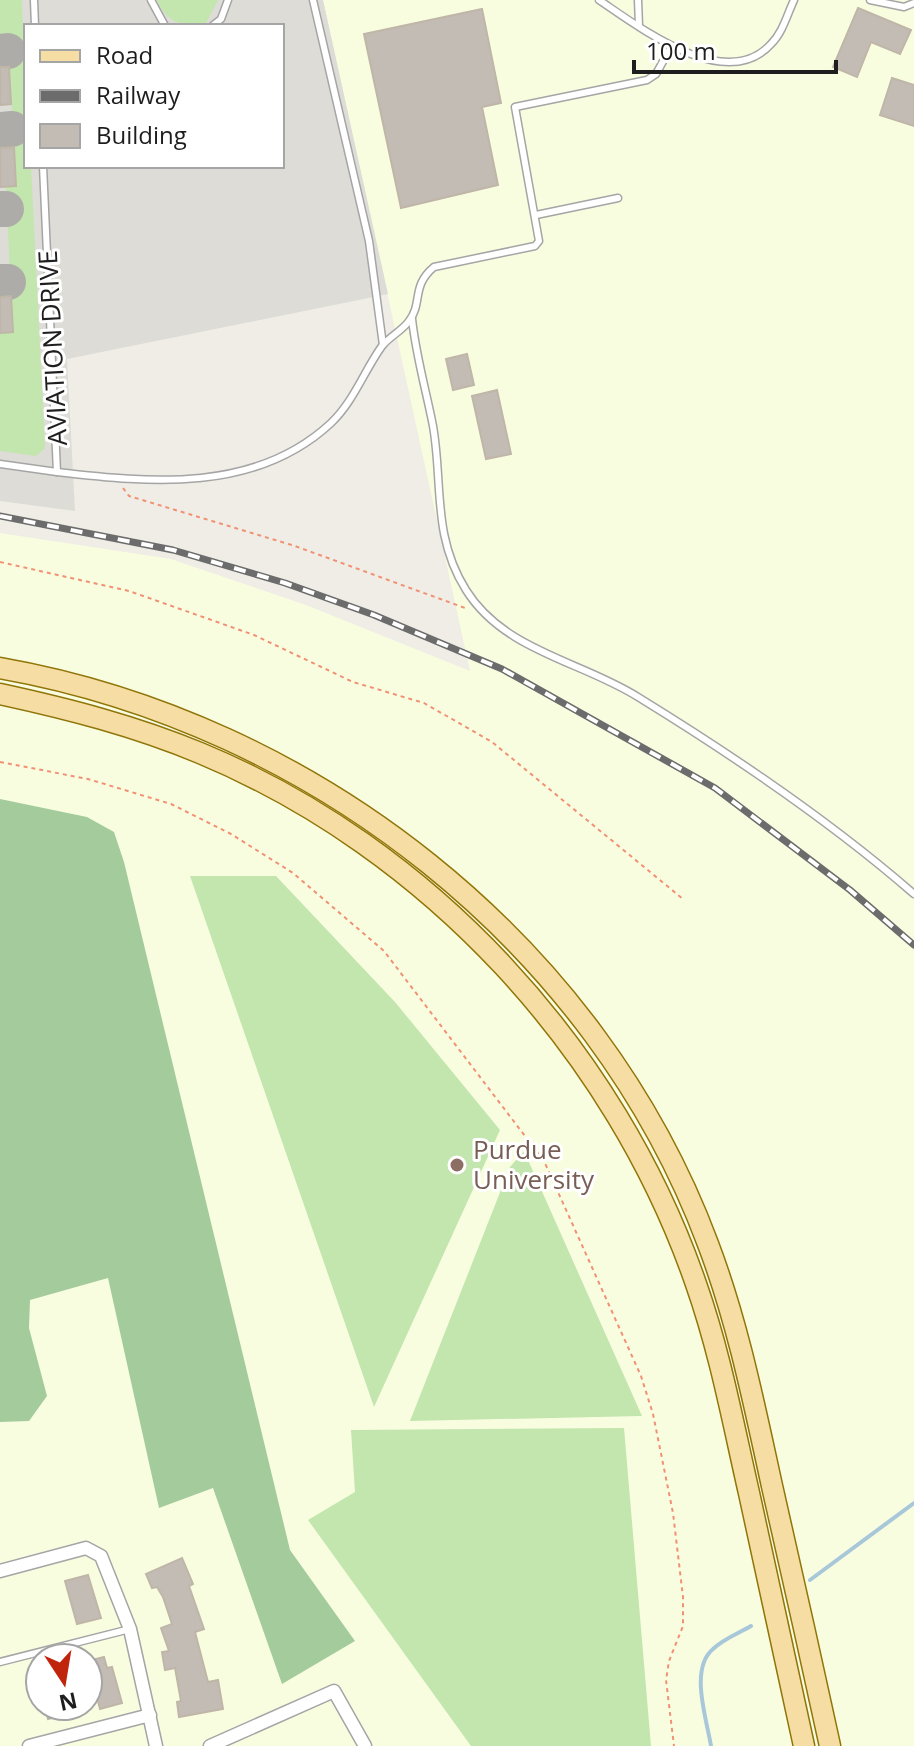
<svg xmlns="http://www.w3.org/2000/svg" width="914" height="1746" viewBox="0 0 914 1746" font-family="'Open Sans',sans-serif">
<style>
.education{fill:#f9fde0;fill-rule:evenodd}
.airport{fill:#dddcd6;fill-rule:evenodd}
.grass{fill:#c2e6ae}
.forest{fill:#a4cb9c}
.lines{fill:none;stroke-linecap:round;stroke-linejoin:round}
.stream{stroke:#a8c8da;stroke-width:4}
.taxiway{stroke:#aeaca8;stroke-width:36}
.building{fill:#c3bcb5;stroke:#bfb6a8;stroke-width:2}
.lane-casing{stroke:#a5a5a5;stroke-width:9}
.street-casing{stroke:#a5a5a5;stroke-width:15}
.primary-casing{stroke:#907509;stroke-width:23}
.path{stroke:#f19174;stroke-width:2;stroke-dasharray:4 4;stroke-linecap:butt}
.lane{stroke:#fff;stroke-width:6}
.street{stroke:#fff;stroke-width:12}
.primary{stroke:#f6dda3;stroke-width:20}
.rail-casing{stroke:#6c6c6c;stroke-width:7}
.rail{stroke:#fff;stroke-width:4;stroke-dasharray:12;stroke-linecap:butt}
.education-dot{fill:#8d6e63;stroke:#fff;stroke-width:3}
.labels{text-anchor:middle;stroke-width:6;stroke-linejoin:round;paint-order:stroke}
.street-label{font-size:26px;fill:#1e1e1e;stroke:#fff}
.education-label{font-size:26px;fill:#785e54;stroke:#fff;text-anchor:start}
</style>
<rect width="100%" height="100%" fill="#efede5"/>
<path class="education" d="M323 0H914V1746H0V533L171 559 306 605 470 671ZM40 1658H88V1706H40Z"/>
<path class="airport" d="M0 0H323L388 294 67 359 75 511 0 501ZM26 26H282V166H26Z"/>
<g class="grass">
<polygon points="0,0 22,0 26,166 31,166 45,448 36,456 0,451 0,333 11,296 6,186 16,185 8,43 0,43"/>
<path d="M157 0H218L206 23C183 28 167 23 157 0Z"/>
<polygon points="190,876 276,876 395,1002 500,1130 374,1407"/>
<polygon points="524,1151 642,1416 410,1421 510,1167"/>
<polygon points="624,1428 651,1746 471,1746 308,1520 355,1492 351,1430"/>
</g>
<polygon class="forest" points="0,799 87,817 114,832 124,862 290,1550 355,1641 282,1684 213,1488 159,1508 108,1278 30,1300 29,1328 47,1396 29,1421 0,1422"/>
<g class="lines">
<g class="stream">
<polyline points="810,1580 914,1503"/>
<path d="M711 1746C707 1720 689 1669 713 1649 723 1639 739 1633 751 1626"/>
</g>
<g class="taxiway">
<polyline points="0,52 8,51"/>
<polyline points="0,130 12,129"/>
<polyline points="0,209 6,209"/>
<polyline points="0,282 8,282"/>
</g>
</g>
<g class="building">
<polygon points="858,8 911,30 900,54 871,42 857,77 833,67"/>
<polygon points="482,9 501,103 482,107 498,185 401,208 364,34"/>
<polygon points="0,67 9,67 11,104 0,105"/>
<polygon points="892,78 914,85 914,126 880,115"/>
<polygon points="14,147 16,186 0,187 0,148"/>
<polygon points="11,296 13,332 0,333 0,297"/>
<polygon points="467,354 474,385 453,390 446,359"/>
<polygon points="497,390 511,454 486,459 472,396"/>
<polygon points="182,1558 193,1584 189,1586 204,1629 195,1632 208,1682 218,1680 223,1709 179,1717 177,1702 181,1701 175,1668 165,1670 162,1652 169,1651 161,1628 172,1624 163,1597 157,1587 152,1588 146,1574"/>
<polygon points="88,1575 101,1618 77,1624 65,1581"/>
<polygon points="104,1657 107,1668 112,1667 122,1703 100,1709 88,1661"/>
<polygon points="45,1706 84,1706 85,1710 48,1719"/>
</g>
<g class="lines">
<g class="lane-casing">
<g id="lane">
<polyline points="34,0 35,26"/>
<polyline points="151,0 165,26"/>
<polyline points="313,0 369,241 383,345"/>
<path d="M599 0C639 27 726 94 771 44 783 32 787 15 794 0"/>
<polyline points="638,0 639,26"/>
<polyline points="870,0 904,7 914,3"/>
<polyline points="212,26 221,19 228,0"/>
<polyline points="536,215 618,198"/>
<path d="M412 319C416 356 426 390 433 426 443 483 432 536 466 590 504 651 581 661 638 697 734 756 829 820 914 894"/>
<polyline points="0,464 57,472 43,166"/>
<path d="M57 472C151 483 256 493 331 423 354 401 364 371 382 346 390 336 402 331 409 321 423 303 411 286 434 267L535 246 539 241 515 107 647 80 656 74 671 47"/>
<polyline points="0,1662 130,1629"/>
</g>
</g>
<g class="street-casing">
<g id="street">
<polyline points="0,1571 86,1548 101,1556 130,1629 156,1746"/>
<polyline points="29,1746 150,1715"/>
<polyline points="210,1746 334,1691 365,1746"/>
</g>
</g>
<g class="primary-casing">
<g id="primary">
<path d="M0 668C312 723 596 943 708 1244 738 1323 754 1404 772 1486 792 1573 811 1659 830 1746"/>
<path d="M0 694C69 709 135 726 200 753 429 848 615 1049 696 1284 720 1352 733 1423 749 1493 767 1577 786 1662 804 1746"/>
</g>
</g>
<g class="path">
<polyline points="123,488 129,496 295,546 465,608"/>
<polyline points="0,562 129,591 254,635 353,682 424,703 492,742 683,899"/>
<polyline points="0,762 88,779 171,804 231,834 293,873 384,951 544,1161 641,1376 653,1414 673,1513 683,1597 683,1626 669,1661 666,1680 674,1746"/>
</g>
<use href="#lane" class="lane"/>
<use href="#street" class="street"/>
<use href="#primary" class="primary"/>
<g class="rail-casing">
<polyline id="rail" points="0,516 173,550 285,583 374,615 502,669 715,788 850,890 914,945"/>
</g>
<use href="#rail" class="rail"/>
</g>
<circle class="education-dot" cx="457" cy="1165" r="8"/>
<g class="labels">
<g class="street-label">
<text transform="translate(53 348) rotate(-93)" y="9">AVIATION DRIVE</text>
</g>
<g class="education-label">
<text x="473" y="1159">Purdue<tspan x="473" dy="30">University</tspan></text>
</g>
</g>
<rect x="24" y="24" width="260" height="144" fill="#ffffff" stroke="#a5a5a5" stroke-width="2"/>
<rect x="40" y="50" width="40" height="12" fill="#f6dda3" stroke="#a5a5a5" stroke-width="2"/>
<text x="96" y="64" font-size="24" fill="#1e1e1e">Road</text>
<rect x="40" y="90" width="40" height="12" fill="#6c6c6c" stroke="#a5a5a5" stroke-width="2"/>
<text x="96" y="104" font-size="24" fill="#1e1e1e">Railway</text>
<rect x="40" y="124" width="40" height="24" fill="#c3bcb5" stroke="#a5a5a5" stroke-width="2"/>
<text x="96" y="144" font-size="24" fill="#1e1e1e">Building</text>
<g transform="translate(64 1682) rotate(168)"><circle r="38" fill="#ffffff" stroke="#a5a5a5" stroke-width="2"/>
<path d="M0-6L14 30L0 20L-14 30Z" fill="#c1240c"/>
<text y="-12" font-size="22" font-weight="bold" text-anchor="middle" fill="#1e1e1e">N</text>
</g>
<path d="M634 60v12h202v-12" fill="none" stroke="#1e1e1e" stroke-width="4"/>
<text x="646" y="60" font-size="24" fill="#1e1e1e" stroke="#ffffff" stroke-width="6" paint-order="stroke">100 m</text>
</svg>
